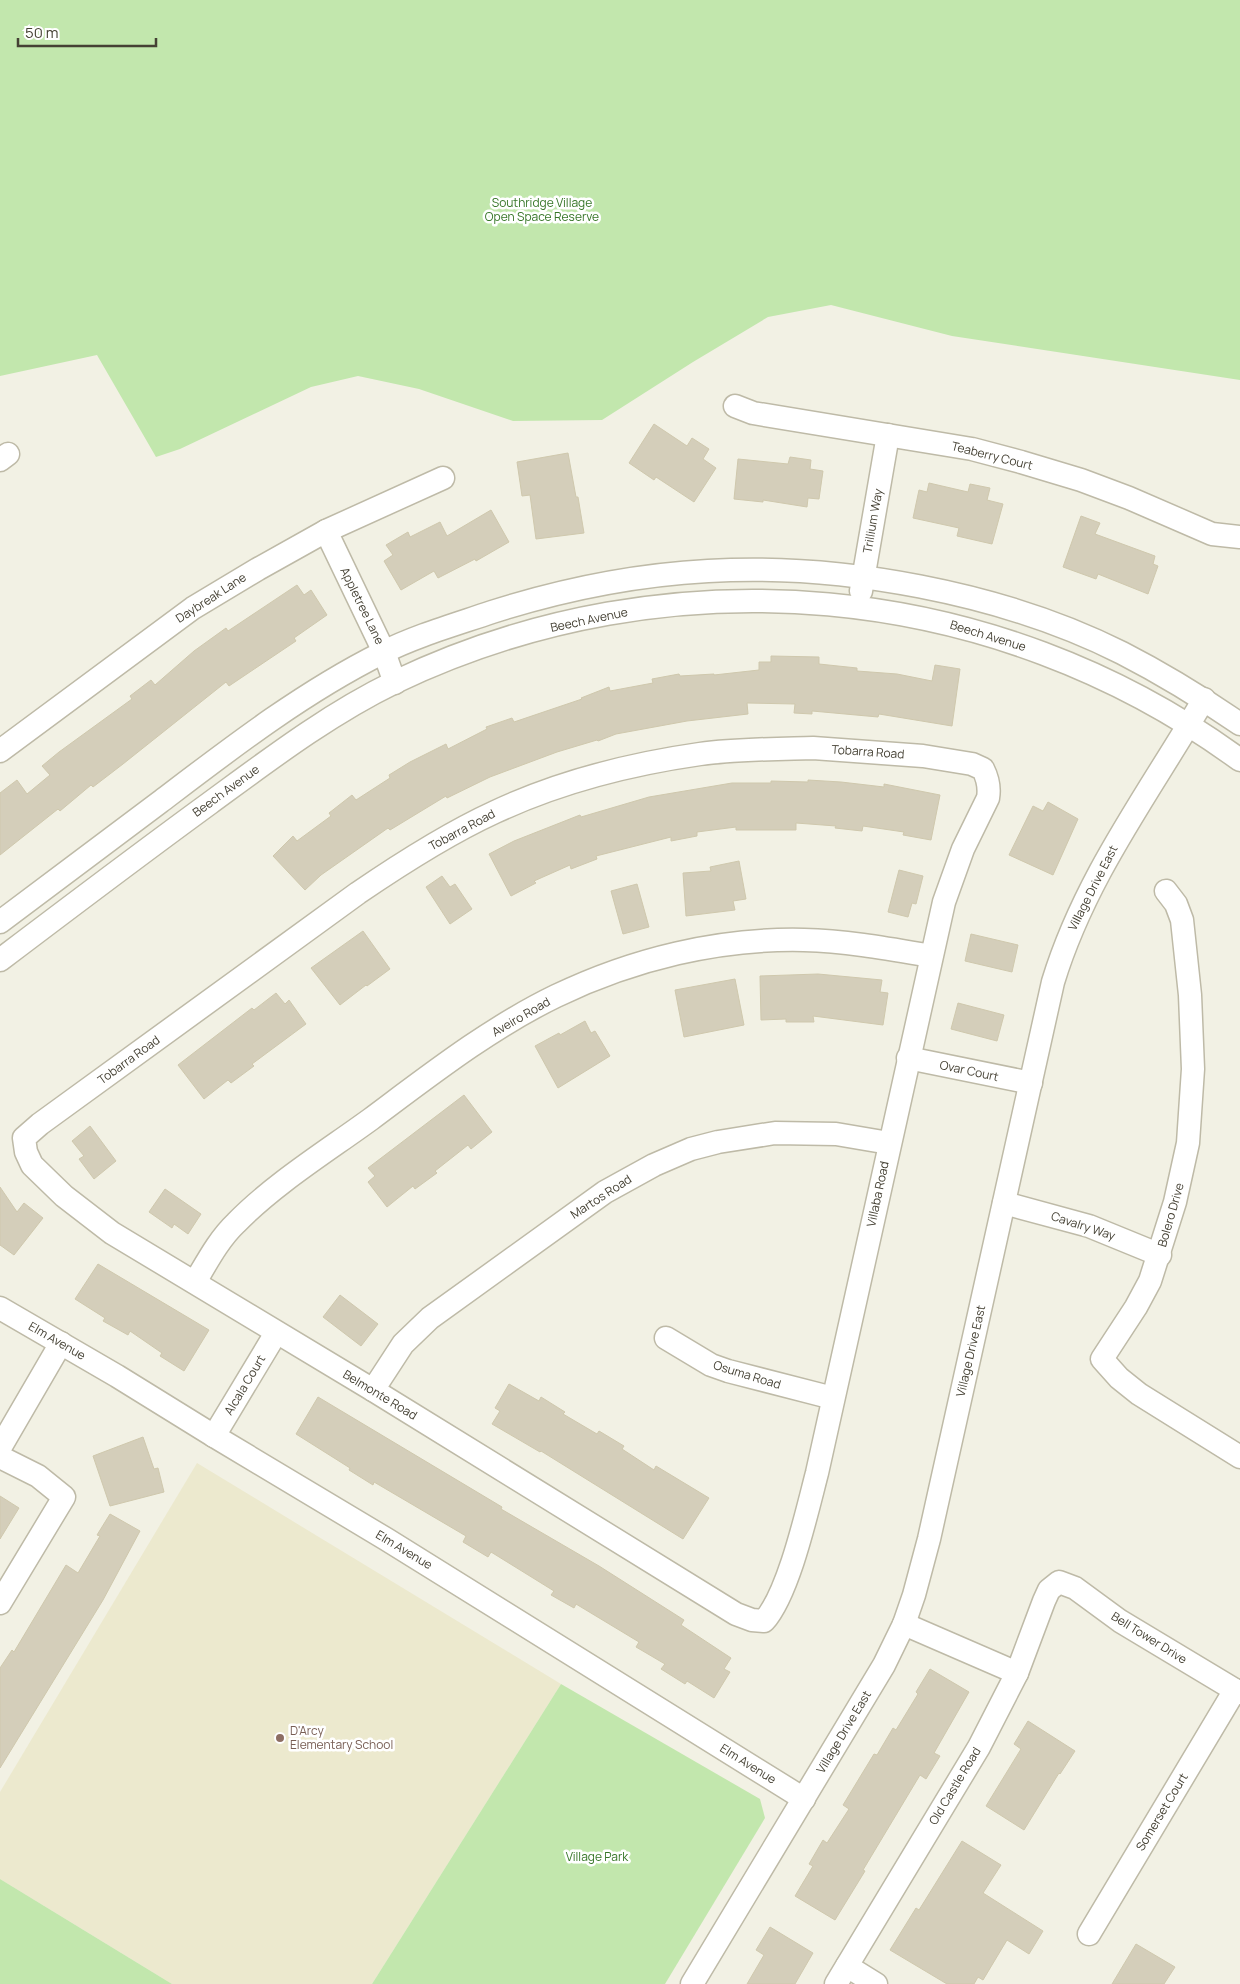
<svg xmlns="http://www.w3.org/2000/svg" width="1240" height="1984" viewBox="0 0 1240 1984" font-family="Manrope,sans-serif">
<style>
.education{fill:#ece9ce}
.green{fill:#c2e7ad}
.building{fill:#d4ceba;stroke:#cfc8ad}
.lines{fill:none;stroke-linecap:round;stroke-linejoin:round}
.minor-casing{stroke:#bebaa7;stroke-width:25}
.minor{stroke:#fff;stroke-width:22}
.education-dot{fill:#8d6e63;stroke:#fff;stroke-width:2}
.labels{text-anchor:middle;stroke-width:5;stroke-linejoin:round;paint-order:stroke}
.park-label{font-size:12px;fill:#377628;stroke:#fff}
.street-label{font-size:12px;fill:#454134;stroke:#fff}
.education-label{font-size:12px;fill:#785e54;stroke:#fff;text-anchor:start}
</style>
<rect width="100%" height="100%" fill="#f2f1e4"/>
<polygon class="education" points="197,1463 561,1684 372,1984 172,1984 0,1879 0,1792"/>
<g class="green">
<polygon points="0,0 1240,0 1240,380 952,336 831,305 768,317 693,362 602,420 513,421 419,389 358,376 311,387 180,449 156,457 97,355 0,376"/>
<polygon points="561,1684 760,1799 765,1818 665,1984 372,1984"/>
<polygon points="0,1879 172,1984 0,1984"/>
</g>
<g class="building">
<polygon points="654,424 687,446 692,438 709,449 703,459 716,468 694,502 656,477 654,480 629,463"/>
<polygon points="568,453 576,497 578,497 584,533 536,539 530,495 522,496 517,462"/>
<polygon points="790,457 811,460 810,469 823,471 819,499 808,498 807,507 763,500 763,502 734,499 738,459 788,464"/>
<polygon points="929,483 968,492 970,484 990,488 987,500 1003,504 992,544 957,536 959,528 913,518 919,490 927,492"/>
<polygon points="491,510 509,542 476,561 475,559 438,578 434,571 401,590 384,561 393,555 386,545 408,532 410,537 440,522 447,536"/>
<polygon points="1081,516 1100,523 1095,534 1155,556 1153,564 1158,566 1148,594 1098,574 1096,579 1063,567"/>
<polygon points="297,585 304,595 311,590 327,615 294,638 296,641 229,686 226,682 123,764 93,787 91,785 60,811 58,809 0,855 0,793 17,780 27,794 50,775 42,766 59,752 132,699 130,696 151,680 155,685 194,651 226,628 228,631"/>
<polygon points="771,656 819,657 819,664 857,668 857,671 897,674 932,681 935,665 960,669 952,726 879,714 878,717 812,711 812,714 794,713 795,704 747,703 748,714 687,721 616,734 598,741 597,740 557,752 490,777 447,798 446,796 390,830 388,828 321,875 305,890 273,856 293,836 297,841 331,816 329,813 352,795 356,800 390,778 389,775 410,762 446,744 448,749 487,729 486,727 512,718 514,722 582,699 581,698 609,687 610,691 653,683 652,679 679,674 680,676 714,674 714,675 759,670 759,662 771,662"/>
<polygon points="808,780 841,782 884,787 884,784 940,795 931,840 903,835 904,832 863,826 862,831 835,828 836,826 796,823 796,830 736,830 736,827 697,832 697,836 671,841 671,837 596,856 597,859 571,869 570,865 534,881 536,883 511,896 489,854 514,841 580,815 581,817 649,797 732,783 771,783 771,781 808,782"/>
<polygon points="1048,802 1078,819 1053,875 1009,855 1033,806 1043,811"/>
<polygon points="739,861 746,899 733,901 735,910 686,916 683,873 711,871 710,867"/>
<polygon points="899,870 923,876 916,904 912,903 908,917 888,912"/>
<polygon points="442,876 450,887 455,884 472,909 450,924 426,887"/>
<polygon points="637,884 649,927 623,934 611,891"/>
<polygon points="363,931 390,969 367,986 366,985 340,1005 311,968"/>
<polygon points="971,934 1018,945 1012,972 965,961"/>
<polygon points="818,974 882,980 880,992 888,993 883,1025 813,1016 814,1022 786,1022 786,1019 761,1020 760,976"/>
<polygon points="735,979 744,1025 684,1037 675,990"/>
<polygon points="276,993 285,1004 289,1000 306,1024 252,1064 254,1066 231,1083 228,1080 204,1099 178,1065 252,1008 254,1010"/>
<polygon points="958,1003 1004,1015 997,1041 951,1029"/>
<polygon points="585,1021 591,1033 595,1031 610,1056 558,1088 535,1046 559,1033 560,1035"/>
<polygon points="464,1095 492,1132 471,1149 468,1145 435,1171 437,1173 415,1189 413,1186 387,1207 368,1182 375,1176 368,1168"/>
<polygon points="90,1126 116,1161 94,1179 79,1159 84,1156 72,1141"/>
<polygon points="0,1187 17,1212 24,1203 43,1218 14,1255 0,1245"/>
<polygon points="165,1189 201,1214 188,1234 174,1224 172,1228 149,1212"/>
<polygon points="98,1264 209,1330 184,1371 160,1356 162,1353 130,1331 128,1335 103,1321 105,1318 75,1299"/>
<polygon points="340,1295 378,1324 361,1346 323,1317"/>
<polygon points="509,1384 539,1401 541,1397 565,1412 563,1414 597,1434 599,1431 624,1446 622,1449 654,1470 656,1466 709,1498 683,1539 541,1451 540,1452 492,1424 500,1411 495,1408"/>
<polygon points="318,1397 502,1507 501,1509 599,1566 684,1620 681,1625 731,1658 724,1669 730,1672 714,1698 687,1681 685,1684 661,1669 665,1664 636,1647 639,1642 576,1604 574,1608 551,1595 554,1591 491,1552 488,1557 463,1542 466,1536 374,1482 373,1485 349,1470 350,1468 296,1434"/>
<polygon points="143,1437 154,1469 158,1468 164,1492 110,1506 93,1456"/>
<polygon points="0,1496 19,1508 0,1539"/>
<polygon points="110,1514 140,1531 103,1600 0,1768 0,1668 12,1650 14,1652 66,1565 78,1573 100,1536 97,1535"/>
<polygon points="930,1669 969,1692 934,1753 940,1756 926,1779 920,1775 863,1870 865,1871 835,1920 795,1896 813,1866 809,1864 823,1840 827,1843 849,1809 843,1805 874,1754 877,1755 893,1728 896,1730 918,1694 916,1692"/>
<polygon points="1028,1721 1075,1751 1060,1774 1059,1773 1024,1830 986,1806 1021,1749 1014,1744"/>
<polygon points="962,1841 1001,1865 983,1893 1043,1931 1029,1954 1007,1940 983,1980 978,1977 974,1984 947,1984 890,1950 916,1908 919,1910"/>
<polygon points="770,1927 813,1953 795,1984 747,1984 764,1955 756,1950"/>
<polygon points="1136,1944 1175,1967 1164,1984 1112,1984"/>
</g>
<g class="lines">
<g class="minor-casing">
<g id="minor">
<polyline points="735,406 753,413 972,449 1021,462 1081,480 1129,498 1212,534 1240,537"/>
<polyline points="0,460 8,454"/>
<polyline points="326,531 384,652 395,683"/>
<polyline points="861,591 888,435"/>
<path d="M813 748 923 756 972 764 983 769C988 779 990 787 988 798L963 849 944 902 817 1473C807 1511 789 1593 764 1621L752 1620 736 1614 373 1390 112 1233 64 1196 32 1165 26 1152 24 1138 40 1124 358 893C402 863 447 834 495 812 559 782 630 764 700 754 737 749 775 749 813 748Z"/>
<polyline points="0,751 193,608 258,569 326,531 443,478"/>
<polyline points="1166,891 1176,904 1182,920 1190,995 1193,1069 1188,1143 1175,1202 1150,1281 1136,1307 1102,1359 1119,1378 1139,1394 1240,1457"/>
<path d="M0 922C53 882 107 842 160 802 231 748 302 693 382 653 415 636 457 624 492 612 561 590 635 575 708 571 841 563 1003 593 1122 653 1163 674 1202 698 1240 724"/>
<path d="M0 960C70 907 140 854 210 803 270 759 329 714 395 682 669 551 995 580 1240 760"/>
<polyline points="908,1058 1031,1083"/>
<polyline points="1004,1203 1089,1226 1160,1255"/>
<path d="M195 1282C207 1262 219 1239 236 1223 274 1184 327 1151 371 1119 430 1075 490 1028 556 996 633 959 719 938 804 940 847 941 890 949 931 956"/>
<polyline points="0,1308 117,1376 214,1436 386,1539 804,1799"/>
<polyline points="666,1338 711,1365 728,1371 833,1398"/>
<polyline points="373,1390 403,1344 430,1318 605,1192 654,1165 691,1149 718,1142 775,1133 836,1134 889,1143"/>
<polyline points="214,1436 276,1333"/>
<polyline points="0,1448 61,1343"/>
<polyline points="0,1457 38,1476 64,1497 0,1603"/>
<polyline points="904,1624 1017,1673"/>
<polyline points="1089,1934 1235,1690"/>
<polyline points="847,1966 876,1984"/>
<path d="M692 1984 884 1665 904 1624 914 1595 929 1539 1053 982C1085 877 1149 793 1204 699"/>
<polyline points="836,1984 979,1747 1017,1673 1044,1601 1049,1590 1059,1582 1075,1588 1120,1621 1240,1693"/>
</g>
</g>
<use href="#minor" class="minor"/>
</g>
<circle class="education-dot" cx="280" cy="1738" r="5"/>
<g class="labels">
<g class="park-label">
<text x="542" y="207">Southridge Village<tspan x="542" dy="14">Open Space Reserve</tspan></text>
<text x="597" y="1861">Village Park</text>
</g>
<g class="street-label">
<text transform="translate(992 456) rotate(14)" y="4">Teaberry Court</text>
<text transform="translate(873 521) rotate(-80)" y="4">Trillium Way</text>
<text transform="translate(211 598) rotate(-33)" y="4">Daybreak Lane</text>
<text transform="translate(362 606) rotate(64)" y="4">Appletree Lane</text>
<text transform="translate(589 620) rotate(-12)" y="4">Beech Avenue</text>
<text transform="translate(988 636) rotate(17)" y="4">Beech Avenue</text>
<text transform="translate(868 752) rotate(4)" y="4">Tobarra Road</text>
<text transform="translate(226 791) rotate(-36)" y="4">Beech Avenue</text>
<text transform="translate(462 830) rotate(-28)" y="4">Tobarra Road</text>
<text transform="translate(1093 888) rotate(-63)" y="4">Village Drive East</text>
<text transform="translate(521 1017) rotate(-30)" y="4">Aveiro Road</text>
<text transform="translate(129 1060) rotate(-36)" y="4">Tobarra Road</text>
<text transform="translate(969 1071) rotate(12)" y="4">Ovar Court</text>
<text transform="translate(878 1194) rotate(-78)" y="4">Villaba Road</text>
<text transform="translate(601 1197) rotate(-33)" y="4">Martos Road</text>
<text transform="translate(1171 1215) rotate(-74)" y="4">Bolero Drive</text>
<text transform="translate(1083 1226) rotate(18)" y="4">Cavalry Way</text>
<text transform="translate(57 1341) rotate(30)" y="4">Elm Avenue</text>
<text transform="translate(971 1351) rotate(-77)" y="4">Village Drive East</text>
<text transform="translate(747 1375) rotate(17)" y="4">Osuma Road</text>
<text transform="translate(245 1385) rotate(-59)" y="4">Alcala Court</text>
<text transform="translate(380 1395) rotate(31)" y="4">Belmonte Road</text>
<text transform="translate(404 1550) rotate(31)" y="4">Elm Avenue</text>
<text transform="translate(1149 1638) rotate(32)" y="4">Bell Tower Drive</text>
<text transform="translate(844 1732) rotate(-59)" y="4">Village Drive East</text>
<text transform="translate(748 1764) rotate(32)" y="4">Elm Avenue</text>
<text transform="translate(955 1786) rotate(-59)" y="4">Old Castle Road</text>
<text transform="translate(1162 1812) rotate(-59)" y="4">Somerset Court</text>
</g>
<g class="education-label">
<text x="290" y="1735">D'Arcy<tspan x="290" dy="14">Elementary School</tspan></text>
</g>
</g>
<path d="M18 38v8h138v-8" fill="none" stroke="#454134" stroke-width="2.5"/>
<text x="25" y="38" font-size="15" fill="#454134" stroke="#ffffff" stroke-width="4" paint-order="stroke">50 m</text>
</svg>
